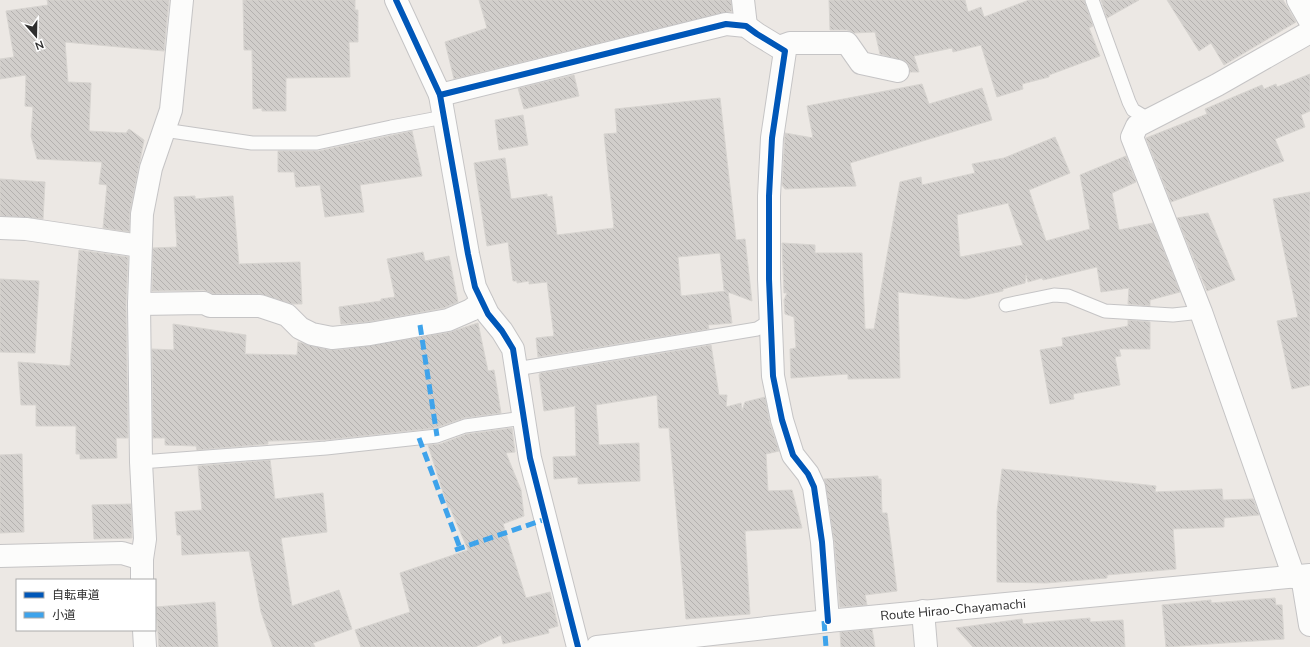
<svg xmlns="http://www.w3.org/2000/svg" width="1310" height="647" viewBox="0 0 1310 647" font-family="'Nunito Sans','Noto Sans JP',sans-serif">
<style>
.building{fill:url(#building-back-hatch);stroke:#d7d4d0;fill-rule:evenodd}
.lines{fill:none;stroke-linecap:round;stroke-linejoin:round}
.lane-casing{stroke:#c5c4c5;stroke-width:15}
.street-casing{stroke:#c5c4c5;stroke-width:24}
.secondary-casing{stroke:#c5c4c5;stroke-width:24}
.lane{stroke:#fcfcfb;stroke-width:13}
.street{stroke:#fcfcfb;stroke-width:22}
.secondary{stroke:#fcfcfb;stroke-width:22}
.quiet{stroke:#3ea3eb;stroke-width:5;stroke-dasharray:10 5;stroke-linecap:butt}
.cycleway-casing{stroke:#fff;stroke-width:8}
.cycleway{stroke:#0057b8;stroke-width:6}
.labels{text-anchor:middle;stroke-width:3.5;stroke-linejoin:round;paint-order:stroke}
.street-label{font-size:13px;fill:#2e2e2e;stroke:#fff}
</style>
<defs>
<pattern id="building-back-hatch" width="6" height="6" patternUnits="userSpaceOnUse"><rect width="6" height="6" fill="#d1cecb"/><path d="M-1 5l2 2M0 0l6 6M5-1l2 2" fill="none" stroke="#b4b1af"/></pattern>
</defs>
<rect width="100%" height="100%" fill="#ece8e4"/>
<g class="building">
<polygon points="47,0 169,0 164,51 65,42 68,82 91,83 89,131 126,133 129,129 144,140 130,212 129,232 103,228 107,185 99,184 102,162 37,159 31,136 33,107 25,106 26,75 0,79 0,59 14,57 6,11 48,5"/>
<polygon points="243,0 355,0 355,10 358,10 358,42 349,42 350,77 286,78 286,111 262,111 262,108 253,109 252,50 244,50"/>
<polygon points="479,0 731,0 732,11 454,79 445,42 487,28"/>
<polygon points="829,0 965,0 968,12 981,7 984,17 1029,0 1084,0 1093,26 1089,28 1100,56 1049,75 1049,77 1022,84 1023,89 997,97 981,45 953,52 952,48 914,56 919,72 910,72 910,67 906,62 880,54 875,32 854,33 847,30 830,30"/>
<polygon points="1101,0 1139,0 1107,18"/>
<polygon points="1167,0 1283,0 1296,22 1224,65 1211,43 1199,51"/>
<polygon points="1310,74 1310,111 1301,115 1305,127 1275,139 1284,161 1171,202 1146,138 1207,114 1205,109 1262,85 1264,89 1276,84 1277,87"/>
<polygon points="574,75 579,96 524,109 518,88"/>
<polygon points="922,84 929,104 982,88 992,120 850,163 856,186 785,189 782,185 785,133 813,138 807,106"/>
<path d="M720 98 736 240 745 239 752 301 728 292 732 323 708 325 709 329 538 357 536 338 554 336 547 282 529 284V281L517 283V281H513L508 242 487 246 474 163 505 158 511 199 547 194V197L552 196 557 235 614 228 604 134 617 133 615 109ZM720 253 724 290 726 291 681 296 678 257Z"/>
<polygon points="523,115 528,145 499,150 495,120"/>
<polygon points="412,131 422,176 360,185 364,212 325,217 320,185 296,187 294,172 278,172 278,151 319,151"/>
<path d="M1055 137 1070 173 1029 190 1046 241 1090 229 1080 175 1126 156 1136 182 1112 193 1119 230 1153 223 1180 292 1150 300V306L1128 304 1129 288 1101 292 1097 267 1043 280 1042 278 1028 282 1026 275 1025 283 1003 289V291L966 299 898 292 900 378 848 379V374L791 378 790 349 796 348 794 317 785 314 784 300 787 293H784L782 243 815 245V253H862L865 329H874L900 182 921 177 922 185 975 173 972 164 1004 158ZM1008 203 1023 245 960 257 957 215Z"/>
<polygon points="0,179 45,182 43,219 0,216"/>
<polygon points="1310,192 1310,385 1292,389 1277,321 1298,317 1273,199"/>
<polygon points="195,196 195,199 233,196 239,264 300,262 302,304 292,304 260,294 213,294 204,290 152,291 153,248 177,247 174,197"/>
<polygon points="1208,213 1235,280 1207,291 1177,218"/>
<polygon points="79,250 128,257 126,304 128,438 116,438 117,458 80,459 80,454 76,454 76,426 36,426 36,405 21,405 18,362 70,366"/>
<polygon points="423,252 425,261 449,256 458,302 444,308 368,322 341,324 339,307 381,301 381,299 395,297 387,259"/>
<polygon points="0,279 39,281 35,353 0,352"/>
<polygon points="1128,320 1150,322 1150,349 1119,349 1121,356 1115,357 1120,385 1073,394 1074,399 1050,404 1040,350 1063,346 1062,338 1128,326"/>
<polygon points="478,323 488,371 494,370 501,413 464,418 435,428 325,440 268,441 268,444 197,450 196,446 165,445 165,438 153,438 152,349 174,350 173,324 246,335 245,354 297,355 298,342 330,350 345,349 450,332"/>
<polygon points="711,345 719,395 727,395 726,407 741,403 742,411 745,402 765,397 770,424 779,451 766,454 768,491 792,490 802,528 745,531 750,614 686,619 669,428 659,428 657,395 596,405 599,445 639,443 640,481 578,484 578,477 554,479 553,457 576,456 575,406 544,411 539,375 540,373"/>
<polygon points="512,428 515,452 506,453 521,490 524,516 503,524 526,598 550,592 558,626 548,629 549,633 503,644 501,635 475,647 361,647 355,630 410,612 400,573 468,550 450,508 448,508 428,445 440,444 467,434"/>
<polygon points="22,454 24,532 0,533 0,455"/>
<polygon points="270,460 275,499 323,493 327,532 281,538 292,606 339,590 352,629 313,643 315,647 273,647 261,612 249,551 182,555 181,535 177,535 175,512 202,510 198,466"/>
<polygon points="1002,469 1156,486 1155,492 1222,489 1223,500 1253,499 1259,515 1224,518 1224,527 1173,529 1176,569 1107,575 1107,578 1046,583 997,582 997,511"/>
<polygon points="878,476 878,479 881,479 882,513 887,513 897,591 865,595 867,605 840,607 834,540 824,479"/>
<polygon points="131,504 132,538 94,539 92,505"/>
<polygon points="1275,598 1276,605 1282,605 1284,639 1166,647 1162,605 1211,600 1211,603"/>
<polygon points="215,602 218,647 159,647 156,607"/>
<polygon points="1090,618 1090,622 1123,620 1125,647 973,647 956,628 1022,619 1023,624"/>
<polygon points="872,629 875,647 841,647 840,632"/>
</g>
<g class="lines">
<g class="lane-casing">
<g id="lane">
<polyline points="1092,0 1129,102 1133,110 1150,120"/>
<polyline points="164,130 252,143 317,143 391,127 444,117"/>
<polyline points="1006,305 1054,295 1068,296 1105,311 1173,315 1201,312"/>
<polyline points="516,369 757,329 770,321"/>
<polyline points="141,462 326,448 437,436 465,426 524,418"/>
</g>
</g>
<g class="street-casing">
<g id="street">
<polyline points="396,0 440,95 468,254 475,287 488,314 502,331 513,349 530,458 578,647"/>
<polyline points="743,0 746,26"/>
<polyline points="1298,0 1310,21"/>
<polyline points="779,47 790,43 847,43 861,63 898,71"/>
<polyline points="440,95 726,24 746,26 757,34 785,51 772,138 769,196 769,279 773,376 782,420 793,455 808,474 814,487 822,542 828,621"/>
<polyline points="0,228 26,229 140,246"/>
<polyline points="139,304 204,303 210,306 260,306 287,315 300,328 312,334 332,338 370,334 448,320 471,310 482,302"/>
<polyline points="0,556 122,553 142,559"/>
<polyline points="1302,576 1310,625"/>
<polyline points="1294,577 1201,312 1132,137 1137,126 1217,85 1310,32"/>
<polyline points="142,580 142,559 145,539 141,462 139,304 142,214 151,168 171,110 182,0"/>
<polyline points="923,611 926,647"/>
<polyline points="144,630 145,647"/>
</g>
</g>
<g class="secondary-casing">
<polyline id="secondary" points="597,647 828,621 1310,575"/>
</g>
<use href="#lane" class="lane"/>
<use href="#street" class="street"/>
<use href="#secondary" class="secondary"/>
<g class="quiet">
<polyline points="420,325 437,436"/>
<polyline points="419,438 460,548"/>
<polyline points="455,550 546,519"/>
<polyline points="824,621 826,647"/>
</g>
<g class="cycleway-casing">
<g id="cycleway">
<polyline points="396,0 440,95 468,254 475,287 488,314 502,331 513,349 530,458 578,647"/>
<polyline points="440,95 726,24 746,26 757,34 785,51 772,138 769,196 769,279 773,376 782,420 793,455 808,474 814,487 822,542 828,621"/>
</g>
</g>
<use href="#cycleway" class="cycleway"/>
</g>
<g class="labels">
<g class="street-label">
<text transform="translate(953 609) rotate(-5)" y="5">Route Hirao-Chayamachi</text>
</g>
</g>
<rect x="16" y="579" width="140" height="52" fill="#ffffff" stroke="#ababab"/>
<rect x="24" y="592" width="20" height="6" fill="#0057b8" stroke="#ababab"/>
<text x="52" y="599" font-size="12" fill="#2e2e2e">自転車道</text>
<rect x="24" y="612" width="20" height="6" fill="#3ea3eb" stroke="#ababab"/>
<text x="52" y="619" font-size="12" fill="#2e2e2e">小道</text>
<g transform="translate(36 36) rotate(160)" stroke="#ffffff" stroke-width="3" paint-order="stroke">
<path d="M0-3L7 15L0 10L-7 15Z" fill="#2e2e2e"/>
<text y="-6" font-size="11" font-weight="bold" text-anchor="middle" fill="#2e2e2e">N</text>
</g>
</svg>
